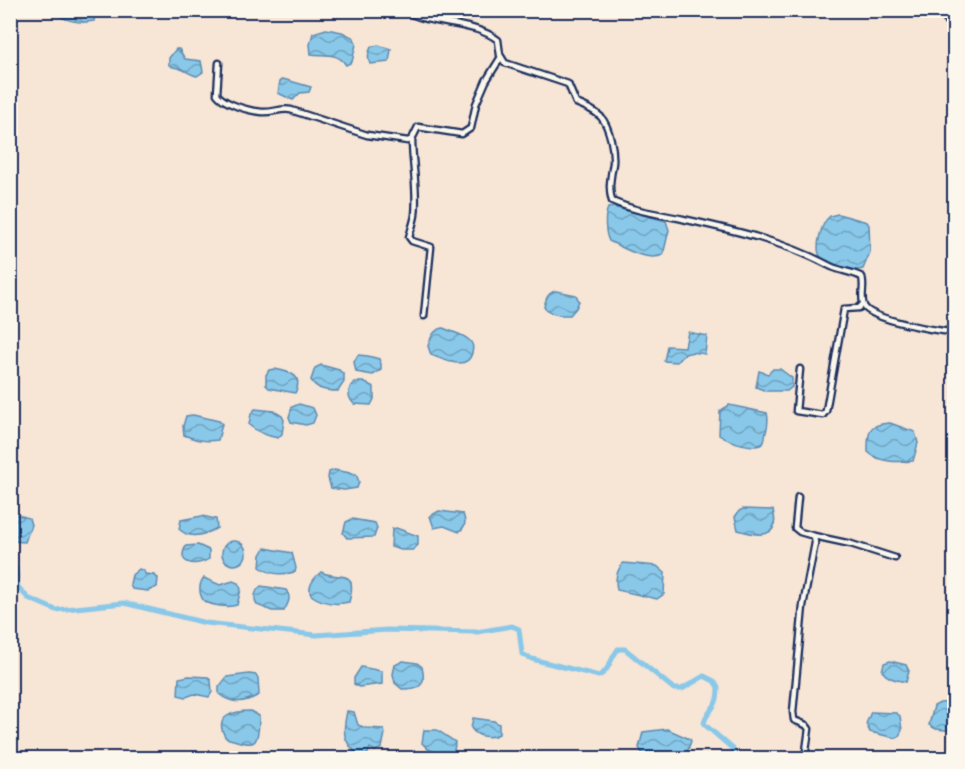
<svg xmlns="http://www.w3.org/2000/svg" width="965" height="769" viewBox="0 0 965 769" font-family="Sriracha,sans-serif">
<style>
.water{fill:url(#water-waves);stroke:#5d8bb1;stroke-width:1.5}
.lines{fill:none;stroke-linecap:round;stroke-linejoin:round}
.canal{stroke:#89c8e9;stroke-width:5}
.minor-casing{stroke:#1b2f5e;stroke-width:9}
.minor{stroke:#fbf7ec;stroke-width:4.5}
</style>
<defs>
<pattern id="water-waves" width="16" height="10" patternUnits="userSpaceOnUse" patternTransform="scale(1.5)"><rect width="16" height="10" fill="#89c8e9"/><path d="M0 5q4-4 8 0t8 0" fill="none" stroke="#6fa3c0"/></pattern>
</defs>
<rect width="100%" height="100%" fill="#f7e5d5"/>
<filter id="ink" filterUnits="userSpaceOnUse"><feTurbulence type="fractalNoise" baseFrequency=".0167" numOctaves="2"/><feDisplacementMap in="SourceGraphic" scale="12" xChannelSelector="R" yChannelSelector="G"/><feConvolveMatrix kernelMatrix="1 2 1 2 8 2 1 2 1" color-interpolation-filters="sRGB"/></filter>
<g filter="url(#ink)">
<g class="water">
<path d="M54 11V10L96 11 94 21C80 24 63 21 54 11Z"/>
<path d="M326 29 342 32 354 38 356 44 352 62 346 65C338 52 324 56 311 54L310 44 313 33Z"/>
<path d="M378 45 391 49 389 62 370 64C367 58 368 53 371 47Z"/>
<path d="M176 49H179L185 59 201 61 203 72 197 76C191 75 187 71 181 69 176 66 173 69 169 65V58Z"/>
<polygon points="283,79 311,87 309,92 300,93 293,100 278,93 280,81"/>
<path d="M613 207 666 221 669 230 663 255C646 262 624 248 609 241 605 233 604 216 608 208Z"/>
<path d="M838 214 867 222 869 225 870 252 863 269C855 272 822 263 819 254 816 246 821 223 829 217 831 215 835 215 838 214Z"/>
<path d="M556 291 576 295 579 301 576 308 570 315C560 315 551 316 544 307 546 299 547 293 556 291Z"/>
<path d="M443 328C452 332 463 334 469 340 474 344 473 348 472 353 467 372 443 359 431 355L428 346C431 337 433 330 443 328Z"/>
<path d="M688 332 707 336 705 354C692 352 685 350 677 362L664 361 667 346 685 347Z"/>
<polygon points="358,355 368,356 379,359 381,364 381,370 373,375 356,372 354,362"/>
<path d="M321 365 339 370 344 375V382L338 391C327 391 317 390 311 380L315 368Z"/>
<path d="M275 369C290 372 304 375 295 393L269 388 266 385V375L269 370Z"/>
<polygon points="773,369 780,369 792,378 792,387 787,391 766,391 756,387 759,371 768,374"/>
<path d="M355 382H363L374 387V399L371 405 354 404C347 397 347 388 355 382Z"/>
<polygon points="299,404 313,408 316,415 313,423 306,425 291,422 289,417 292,407"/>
<path d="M729 405 767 413C769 420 768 425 766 432 765 435 765 439 764 442 757 452 726 440 719 435L720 411Z"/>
<path d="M255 409 274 411 282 416 284 420 282 434 278 438C267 436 258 433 249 425L251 414Z"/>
<path d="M193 415 219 421 222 424 218 440C205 442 196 440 184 435L183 426 186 416Z"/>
<path d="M890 423 915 432 918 443 913 461C897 462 880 463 868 452 868 432 867 424 890 423Z"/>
<polygon points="334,470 356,474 359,482 357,488 344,490 331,488 328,478 329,472"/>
<path d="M743 509 773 510C781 540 758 536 738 530L735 517 739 511Z"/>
<path d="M439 511 463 514C466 522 466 526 459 532L444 526 434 528 430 516Z"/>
<polygon points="11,513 29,518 31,525 25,542 11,541"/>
<path d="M202 516 216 519 217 528C205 535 190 540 179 529L181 520Z"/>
<polygon points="352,519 375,523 377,528 374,537 347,538 343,533 346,522"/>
<polygon points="396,528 418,536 418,545 413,550 401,550 391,547 392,529"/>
<circle cx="234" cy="553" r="12"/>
<path d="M198 545 209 550V559C197 567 175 565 186 546Z"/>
<path d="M265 548 292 553 296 568 295 572C282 575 271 575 260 567L261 555Z"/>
<path d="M623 563 657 566 665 573 664 594 657 599 617 590C615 579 616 572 623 563Z"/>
<polygon points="139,569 144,571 145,574 154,575 158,578 157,587 148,591 132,589 130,584 132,575"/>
<path d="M321 572C338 581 359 566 349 602 336 605 322 603 311 595 307 586 314 578 321 572Z"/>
<path d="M204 578 220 585 233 581 238 583 241 589 237 605C228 608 213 606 204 601 199 595 198 584 204 578Z"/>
<path d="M261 586 286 590C292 598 288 603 284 611H272L257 605C253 598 255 591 261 586Z"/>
<path d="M403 661 417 663 422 667C427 687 419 689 402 689L395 683 393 674 395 665Z"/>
<path d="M890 661 906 665 909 671 906 682C897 680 888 679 882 671L884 663Z"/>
<polygon points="361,667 382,671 382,684 359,687 354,684 354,678"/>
<path d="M249 674 256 675 258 678 259 695C244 703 232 705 219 694V687L227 677Z"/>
<polygon points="189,676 208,677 211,681 212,692 209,697 194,694 186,697 178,695 179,678"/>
<polygon points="954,702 954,731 936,729 929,725 934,706 940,703"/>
<path d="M251 711 259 716C259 751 253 745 226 738 212 716 234 711 251 711Z"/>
<path d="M347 711 354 712 358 725 366 728 383 729 385 733 382 748 375 751 370 748 366 758H358C356 752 354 751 350 746 341 735 345 723 347 711Z"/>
<polygon points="871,712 896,713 900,716 902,730 899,736 895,738 870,732 866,724"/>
<path d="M473 718 494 721 499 724V734C490 739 477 737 471 728Z"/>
<polygon points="667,729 690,739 691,741 685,758 645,758 639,748 643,732"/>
<path d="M424 730H437L455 742C455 749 454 754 448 758L428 749 422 743Z"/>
</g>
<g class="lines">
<path class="canal" d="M10 558 16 569 18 587 28 598 56 610 124 603 206 623 316 635 387 630 477 632 512 626 519 629 522 654 532 659 599 676C609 671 611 658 618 649H625L674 689H682L704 676 714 681 718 687C718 693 718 699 715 704 711 712 705 715 704 724L733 749 735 758"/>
<g class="minor-casing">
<g id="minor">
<path d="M403 10C430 26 474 21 498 40L500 55 505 63 568 84 576 103C584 106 595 111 601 117 610 128 614 150 613 163 611 177 608 187 612 201 634 211 659 214 683 219 732 230 783 241 828 265 838 271 851 271 862 277 865 287 860 297 864 306 871 320 938 331 954 332"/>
<polyline points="947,10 947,21 954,26"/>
<path d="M219 63 217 94C224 104 249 111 262 112 272 113 281 108 291 110L367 135 408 141 412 139 418 127 462 134 471 128 476 104 486 81 501 57"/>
<path d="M412 139C412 164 418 190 415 215 414 222 411 230 409 237L412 241 431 247 424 316"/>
<polyline points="800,369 796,411 823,415 826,411 844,309 859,308 863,304"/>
<polyline points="798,497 795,528 800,532 814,536 815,543 803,606 793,712 794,720 806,725 809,729 805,758"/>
<polyline points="814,536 851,544 895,558"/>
</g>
</g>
<use href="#minor" class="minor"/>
</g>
</g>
<rect width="965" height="769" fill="none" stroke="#fbf7ec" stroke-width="36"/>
<rect x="18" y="18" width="929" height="733" fill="none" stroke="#1b2f5e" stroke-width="2" filter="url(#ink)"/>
</svg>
